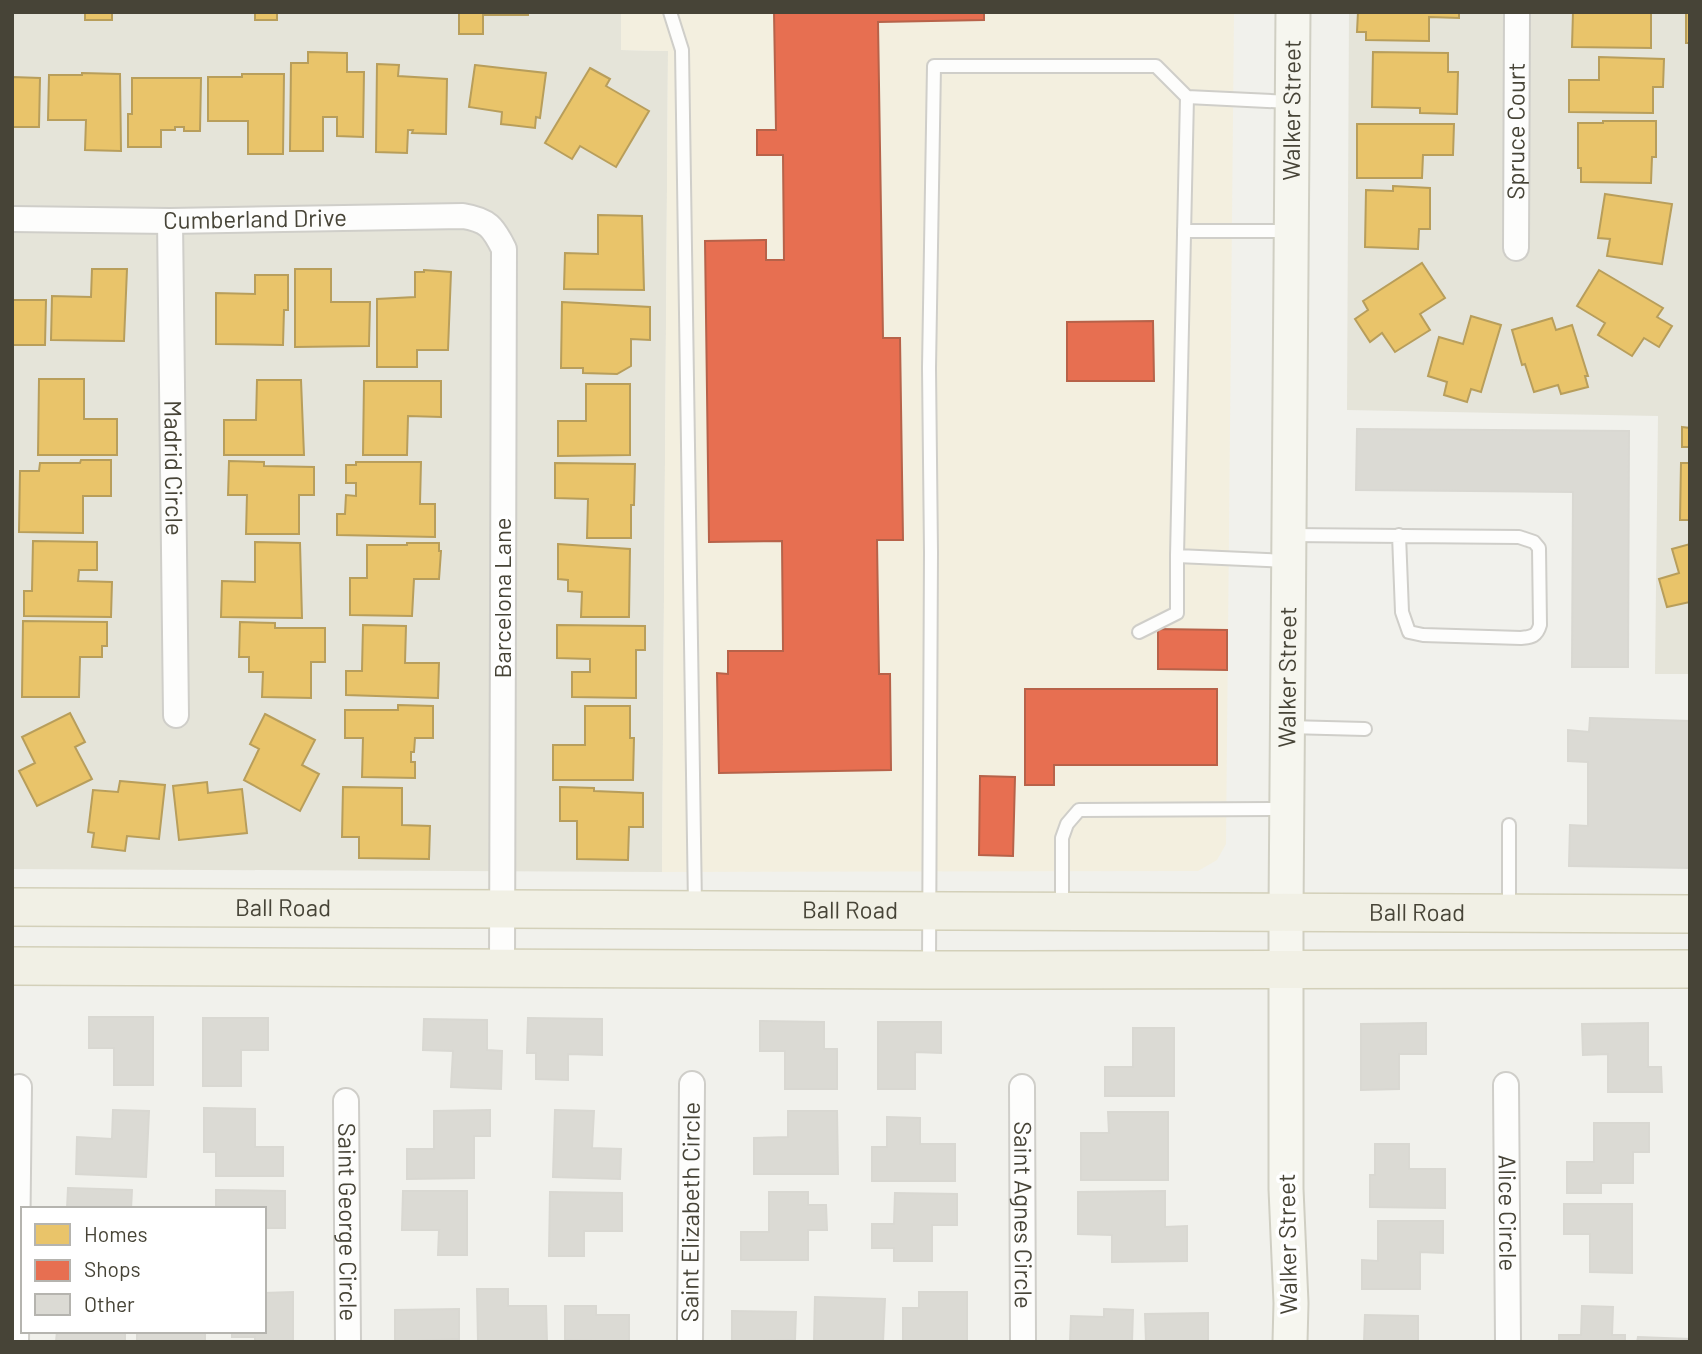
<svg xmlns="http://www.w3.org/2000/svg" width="1702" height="1354" viewBox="0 0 1702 1354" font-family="Barlow,sans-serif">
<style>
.residential{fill:#e5e4d9}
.commercial{fill:#f3efdf}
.homes{fill:#e9c46a;stroke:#b89e5b;stroke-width:2}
.shops{fill:#e76f51;stroke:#b76249;stroke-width:2}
.building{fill:#dbdad4;stroke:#d9d8d2;stroke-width:2}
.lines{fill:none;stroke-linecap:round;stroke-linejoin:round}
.service-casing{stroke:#cfcec9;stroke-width:16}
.minor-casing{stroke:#cfcec9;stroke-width:28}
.secondary-casing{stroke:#d0cfc3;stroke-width:37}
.primary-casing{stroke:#d3d0b9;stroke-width:40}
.service{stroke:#fdfdfc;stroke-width:12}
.minor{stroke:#fdfdfc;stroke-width:24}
.secondary{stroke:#f6f6ef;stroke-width:33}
.primary{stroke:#f1f0e5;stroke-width:37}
.labels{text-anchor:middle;stroke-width:7;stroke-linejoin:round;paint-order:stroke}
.street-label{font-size:24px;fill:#474437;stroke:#fff}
</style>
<rect width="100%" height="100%" fill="#f1f1ec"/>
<g class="residential">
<polygon points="12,12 621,12 621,50 668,51 662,872 12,869"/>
<polygon points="1349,12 1690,12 1690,674 1655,674 1658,416 1347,410"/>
</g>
<polygon class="commercial" points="621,12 1234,12 1226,844 1217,860 1198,871 662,872 668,51 621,50"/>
<g class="homes">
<rect x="85" y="12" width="27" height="8"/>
<rect x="255" y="12" width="22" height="8"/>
<polygon points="459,12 528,12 528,15 483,15 483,34 459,34"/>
<polygon points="1358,12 1459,12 1459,18 1429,17 1429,41 1366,40 1366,32 1357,32"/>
<polygon points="1573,12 1651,13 1651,48 1572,47"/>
<rect x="1686" y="12" width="4" height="31"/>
<polygon points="308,52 347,53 347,72 364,72 363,137 337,136 337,117 323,117 323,151 290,151 291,63 308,63"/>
<polygon points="1373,52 1448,53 1448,72 1458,72 1457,114 1420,113 1420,108 1372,107"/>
<polygon points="1599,57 1664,59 1663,87 1653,87 1653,113 1569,112 1569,80 1599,80"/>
<polygon points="377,64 399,65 398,76 447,79 446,134 412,133 413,130 408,130 407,153 376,152"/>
<polygon points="475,65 546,73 540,118 536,117 535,128 501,124 502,112 469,107"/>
<polygon points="590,68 610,79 606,86 649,111 616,167 580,146 572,159 545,143"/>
<polygon points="82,73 120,74 121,151 85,150 86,120 48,120 49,75 82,75"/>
<polygon points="242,74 284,74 283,154 248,154 248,121 208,121 208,77 242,77"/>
<polygon points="12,77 40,78 39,127 13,127 12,140"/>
<polygon points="132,78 201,78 200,131 184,131 184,127 175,127 175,130 161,130 161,147 128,147 128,114 132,114"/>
<polygon points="1603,121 1656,121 1656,157 1652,157 1651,183 1581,182 1581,168 1578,168 1578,123 1603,123"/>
<polygon points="1357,124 1454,124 1453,155 1423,155 1422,178 1357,178"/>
<polygon points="1393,186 1430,188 1430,229 1419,229 1418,249 1365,247 1366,190 1393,191"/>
<polygon points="1605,194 1672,204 1662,264 1607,256 1610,239 1598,238"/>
<polygon points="598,215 642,216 644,290 564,289 565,253 598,254"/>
<polygon points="1422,263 1445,298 1420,314 1430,330 1395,352 1382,333 1370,342 1355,319 1368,310 1363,301"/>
<polygon points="92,269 127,269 124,341 51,340 52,296 91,297"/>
<polygon points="295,269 331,269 331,302 370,302 369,346 295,347"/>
<polygon points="424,270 451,272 448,350 417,350 417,367 377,367 377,299 415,297 415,272 424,272"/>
<polygon points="1599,270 1663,308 1657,317 1672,326 1659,347 1644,338 1632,356 1598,335 1605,323 1577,306"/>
<polygon points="255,275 288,275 288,310 284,310 283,345 216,344 216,293 255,294"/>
<polygon points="12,300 46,300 45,345 12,345"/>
<polygon points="562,302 650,307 650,340 631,339 631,366 617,374 583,373 583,368 561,368"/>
<polygon points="1471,316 1501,325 1481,392 1471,389 1467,402 1444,395 1447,382 1428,376 1439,337 1463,344"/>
<polygon points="1552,318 1556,330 1572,325 1588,376 1585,376 1588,387 1561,394 1558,385 1534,392 1525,364 1522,365 1512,330"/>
<polygon points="39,379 84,379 84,419 117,419 117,455 38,455"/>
<polygon points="257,380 301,380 304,455 224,455 224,420 256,420"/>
<polygon points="364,381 441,381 441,417 408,416 407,455 363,455"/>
<polygon points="586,384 630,384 630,455 558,456 558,421 586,421"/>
<polygon points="1682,427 1690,428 1690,447 1682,447"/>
<polygon points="81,460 111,460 111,496 83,496 83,533 19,532 20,471 39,471 40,463 80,463"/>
<polygon points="229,461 264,462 264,466 314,467 314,495 299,495 299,534 246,534 247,495 228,495"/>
<polygon points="356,462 421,462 420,504 435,504 435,537 337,535 337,514 345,514 346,495 356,496 356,483 346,483 346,465 356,465"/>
<polygon points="555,463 635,464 634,505 631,505 631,538 587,538 588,499 555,498"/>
<polygon points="1681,463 1690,463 1690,520 1680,520"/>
<polygon points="33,541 97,542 97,570 79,570 78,581 112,582 111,617 24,616 24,591 32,591"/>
<polygon points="255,542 300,543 302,618 221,617 222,581 255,582"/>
<polygon points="407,543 439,543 439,551 441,551 439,579 414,579 412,616 350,615 350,578 367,578 367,545 407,545"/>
<polygon points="558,544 630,549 629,617 581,617 582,592 568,591 568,580 558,579"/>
<polygon points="1690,544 1690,602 1667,607 1659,579 1679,573 1672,549"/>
<polygon points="23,621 107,622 107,646 102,646 102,657 80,657 79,697 22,697"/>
<polygon points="240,622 275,623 275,628 325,628 325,662 311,662 311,698 262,697 263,672 249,672 249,657 239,657"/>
<polygon points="363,625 406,626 405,663 439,663 438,698 346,695 346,671 362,671"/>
<polygon points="557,625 645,626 645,650 636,650 636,698 572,697 572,672 590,672 590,659 557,658"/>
<polygon points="398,705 433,706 433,738 415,738 414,752 411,752 411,762 415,762 415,778 362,777 363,738 345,738 345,710 398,710"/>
<polygon points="585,706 630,706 630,738 634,738 633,780 553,780 553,745 585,745"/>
<polygon points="70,713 85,742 75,747 92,779 37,806 19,771 35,763 22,737"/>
<polygon points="265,714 315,740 302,765 319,774 300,811 244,780 259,749 250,744"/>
<polygon points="120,781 165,785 159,839 127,836 125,851 92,847 94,833 88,832 93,790 118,792"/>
<polygon points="207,782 208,793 242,789 247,833 179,840 173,786"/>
<polygon points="343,787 402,788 402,825 430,826 429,859 359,858 359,837 342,837"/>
<polygon points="560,787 594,788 594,791 643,793 643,827 629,827 628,860 577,859 577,821 560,821"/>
</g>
<g class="shops">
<polygon points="774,12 984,12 984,20 878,22 883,338 900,338 903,540 877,540 879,674 890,674 891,770 719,773 717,673 728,674 728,651 783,651 782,541 709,542 705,241 766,240 766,260 784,260 783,155 757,155 757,130 776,130"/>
<polygon points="1153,321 1154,381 1067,381 1067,322"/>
<polygon points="1158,629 1227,630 1227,670 1158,669"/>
<polygon points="1025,689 1217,689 1217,765 1054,765 1054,785 1025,785"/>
<polygon points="980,776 1015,777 1013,856 979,855"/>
</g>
<g class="building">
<polygon points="1357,429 1629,431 1628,667 1572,667 1573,492 1356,490"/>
<polygon points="1590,718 1690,721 1690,868 1569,866 1570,825 1588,826 1588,762 1568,761 1568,730 1589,732"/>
<polygon points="89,1017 153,1017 153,1085 114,1085 114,1048 89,1048"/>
<polygon points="203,1018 268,1018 268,1050 241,1050 241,1086 203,1086"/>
<polygon points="528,1018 602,1019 602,1055 568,1054 568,1080 536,1079 536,1053 527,1053"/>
<polygon points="424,1019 487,1020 487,1050 502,1051 501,1089 451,1087 453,1051 423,1050"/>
<polygon points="760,1021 824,1022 824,1049 837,1049 837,1089 785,1089 785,1051 760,1051"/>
<polygon points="878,1022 941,1022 941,1053 915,1052 915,1089 878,1089"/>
<polygon points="1426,1023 1426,1054 1399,1054 1399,1089 1361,1090 1361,1024"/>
<polygon points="1648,1023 1648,1067 1661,1067 1662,1092 1608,1092 1608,1054 1583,1055 1582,1024"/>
<polygon points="1133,1028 1174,1028 1174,1096 1105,1096 1105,1067 1133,1067"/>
<polygon points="204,1108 255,1109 255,1147 283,1147 283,1176 216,1176 216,1152 204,1152"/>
<polygon points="113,1110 149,1111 146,1177 76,1174 77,1137 112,1139"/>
<polygon points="490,1110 490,1136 474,1136 474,1178 407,1179 407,1149 434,1149 434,1111"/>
<polygon points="555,1110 594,1111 592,1148 621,1149 620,1179 553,1177"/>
<polygon points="788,1111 837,1111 838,1174 754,1174 754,1138 788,1137"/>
<polygon points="1108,1112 1168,1112 1168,1180 1081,1180 1081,1133 1109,1133"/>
<polygon points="887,1117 920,1118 920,1144 955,1144 955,1181 872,1181 872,1147 887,1147"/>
<polygon points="1594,1123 1649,1123 1649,1152 1633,1152 1633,1183 1601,1183 1601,1193 1567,1193 1567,1162 1594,1162"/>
<polygon points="1375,1144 1409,1144 1409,1169 1445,1169 1445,1208 1370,1207 1370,1175 1375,1175"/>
<polygon points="68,1188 132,1190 131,1209 67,1209"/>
<polygon points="216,1190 285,1191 285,1228 264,1228 264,1209 216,1209"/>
<polygon points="403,1191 467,1191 467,1255 438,1255 439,1230 402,1230"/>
<polygon points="1165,1191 1165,1227 1187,1226 1187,1261 1112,1262 1112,1235 1078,1234 1078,1192"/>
<polygon points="550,1192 622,1193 622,1231 584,1231 584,1256 549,1256"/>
<polygon points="769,1192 808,1192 808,1205 826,1205 827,1230 808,1230 808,1260 741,1260 741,1232 769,1232"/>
<polygon points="895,1193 957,1194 957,1225 932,1225 932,1261 894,1261 894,1248 872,1248 872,1224 894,1224"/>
<polygon points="1564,1204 1632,1204 1632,1273 1590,1272 1590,1234 1564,1234"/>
<polygon points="1378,1221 1443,1221 1443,1253 1420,1252 1420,1289 1362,1289 1362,1260 1378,1261"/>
<polygon points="477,1289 508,1289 508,1306 546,1306 547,1342 478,1342"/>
<polygon points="293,1292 293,1342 255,1342 255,1337 232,1337 232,1331 264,1331 264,1293"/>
<polygon points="919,1292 967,1292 967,1342 903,1341 903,1308 919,1308"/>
<polygon points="815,1297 885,1299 883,1342 814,1342"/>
<polygon points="565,1306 596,1306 596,1315 629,1315 629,1342 565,1340"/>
<polygon points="1582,1306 1613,1307 1612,1335 1625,1335 1625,1342 1559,1342 1559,1335 1581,1335"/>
<polygon points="459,1309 459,1339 395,1342 395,1310"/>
<polygon points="1104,1309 1133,1310 1132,1342 1070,1342 1071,1316 1104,1317"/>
<polygon points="732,1311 796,1312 795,1340 732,1342"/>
<polygon points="1208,1313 1208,1342 1146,1342 1145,1314"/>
<polygon points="1365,1315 1418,1316 1418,1342 1364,1342"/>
<polygon points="57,1331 125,1331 125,1342 56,1342"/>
<rect x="137" y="1331" width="68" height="11"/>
<polygon points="1638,1337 1690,1339 1690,1342 1637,1342"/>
</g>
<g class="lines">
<g class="service-casing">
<g id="service">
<polyline points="670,12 682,50 695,906"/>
<polyline points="1187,97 1177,556 1288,561"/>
<polyline points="1184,231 1291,231"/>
<path d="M1289 535 1519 537 1534 542 1539 548 1540 625C1537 636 1532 637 1521 638L1423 635 1409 632 1402 612 1399 535"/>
<polyline points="1139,632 1177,613 1177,556"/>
<polyline points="1288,727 1365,729"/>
<polyline points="1509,825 1509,910"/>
<polyline points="1062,909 1062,838 1067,824 1079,810 1285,809"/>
<polyline points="929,966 931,552 929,368 934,66 1156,66 1187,97 1290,102"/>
</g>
</g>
<g class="minor-casing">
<g id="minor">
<path id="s1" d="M12 219 170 221 463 216C488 220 493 227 504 249L502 968"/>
<path id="s2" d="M170 221 176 715"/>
<path id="s3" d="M1516 248 1517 12"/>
<path id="s4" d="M1506 1085 1508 1342"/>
<path id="s5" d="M1022 1087 1023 1342"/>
<path id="s6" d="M346 1101 348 1342"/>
<polyline points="16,1342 19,1087"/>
<path id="s7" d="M690 1342 692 1084"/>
</g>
</g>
<g class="secondary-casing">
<g id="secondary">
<path id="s8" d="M1290 1342 1291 1303 1286 1189V912L1293 12"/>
</g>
</g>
<g class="primary-casing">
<g id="primary">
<path id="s9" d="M12 907 1690 914"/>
<polyline points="12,966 929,970 1690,969"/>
</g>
</g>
<use href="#service" class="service"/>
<use href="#minor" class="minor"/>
<use href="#secondary" class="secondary"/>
<use href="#primary" class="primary"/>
</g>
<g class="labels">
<g class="street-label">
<text dy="8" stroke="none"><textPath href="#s8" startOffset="1232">Walker Street</textPath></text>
<text dy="8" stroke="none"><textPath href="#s3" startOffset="117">Spruce Court</textPath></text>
<text dy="8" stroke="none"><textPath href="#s1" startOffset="243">Cumberland Drive</textPath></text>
<text dy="8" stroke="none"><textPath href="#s2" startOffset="247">Madrid Circle</textPath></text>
<text transform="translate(503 598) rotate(-90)" y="8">Barcelona Lane</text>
<text dy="8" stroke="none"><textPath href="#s8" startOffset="665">Walker Street</textPath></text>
<text dy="8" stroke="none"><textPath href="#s9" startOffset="271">Ball Road</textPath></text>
<text dy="8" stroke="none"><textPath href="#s9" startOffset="838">Ball Road</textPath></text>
<text dy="8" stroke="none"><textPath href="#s9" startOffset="1405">Ball Road</textPath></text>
<text dy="8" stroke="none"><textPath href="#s7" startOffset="130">Saint Elizabeth Circle</textPath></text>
<text dy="8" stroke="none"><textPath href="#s4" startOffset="128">Alice Circle</textPath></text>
<text dy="8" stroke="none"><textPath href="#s5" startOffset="128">Saint Agnes Circle</textPath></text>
<text dy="8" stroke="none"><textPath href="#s6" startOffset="121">Saint George Circle</textPath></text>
<text transform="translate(1288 1244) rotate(-91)" y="8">Walker Street</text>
</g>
</g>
<rect width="1702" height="1354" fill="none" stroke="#474437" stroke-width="28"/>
<rect x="21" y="1207" width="245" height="126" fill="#ffffff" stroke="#b5b4af" stroke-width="2"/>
<rect x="35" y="1224" width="35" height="21" fill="#e9c46a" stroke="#b5b4af" stroke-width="2"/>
<text x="84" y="1242" font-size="21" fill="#474437">Homes</text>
<rect x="35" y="1260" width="35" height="21" fill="#e76f51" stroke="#b5b4af" stroke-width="2"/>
<text x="84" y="1277" font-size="21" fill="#474437">Shops</text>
<rect x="35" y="1294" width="35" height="21" fill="#dbdad4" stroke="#b5b4af" stroke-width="2"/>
<text x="84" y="1312" font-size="21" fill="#474437">Other</text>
</svg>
